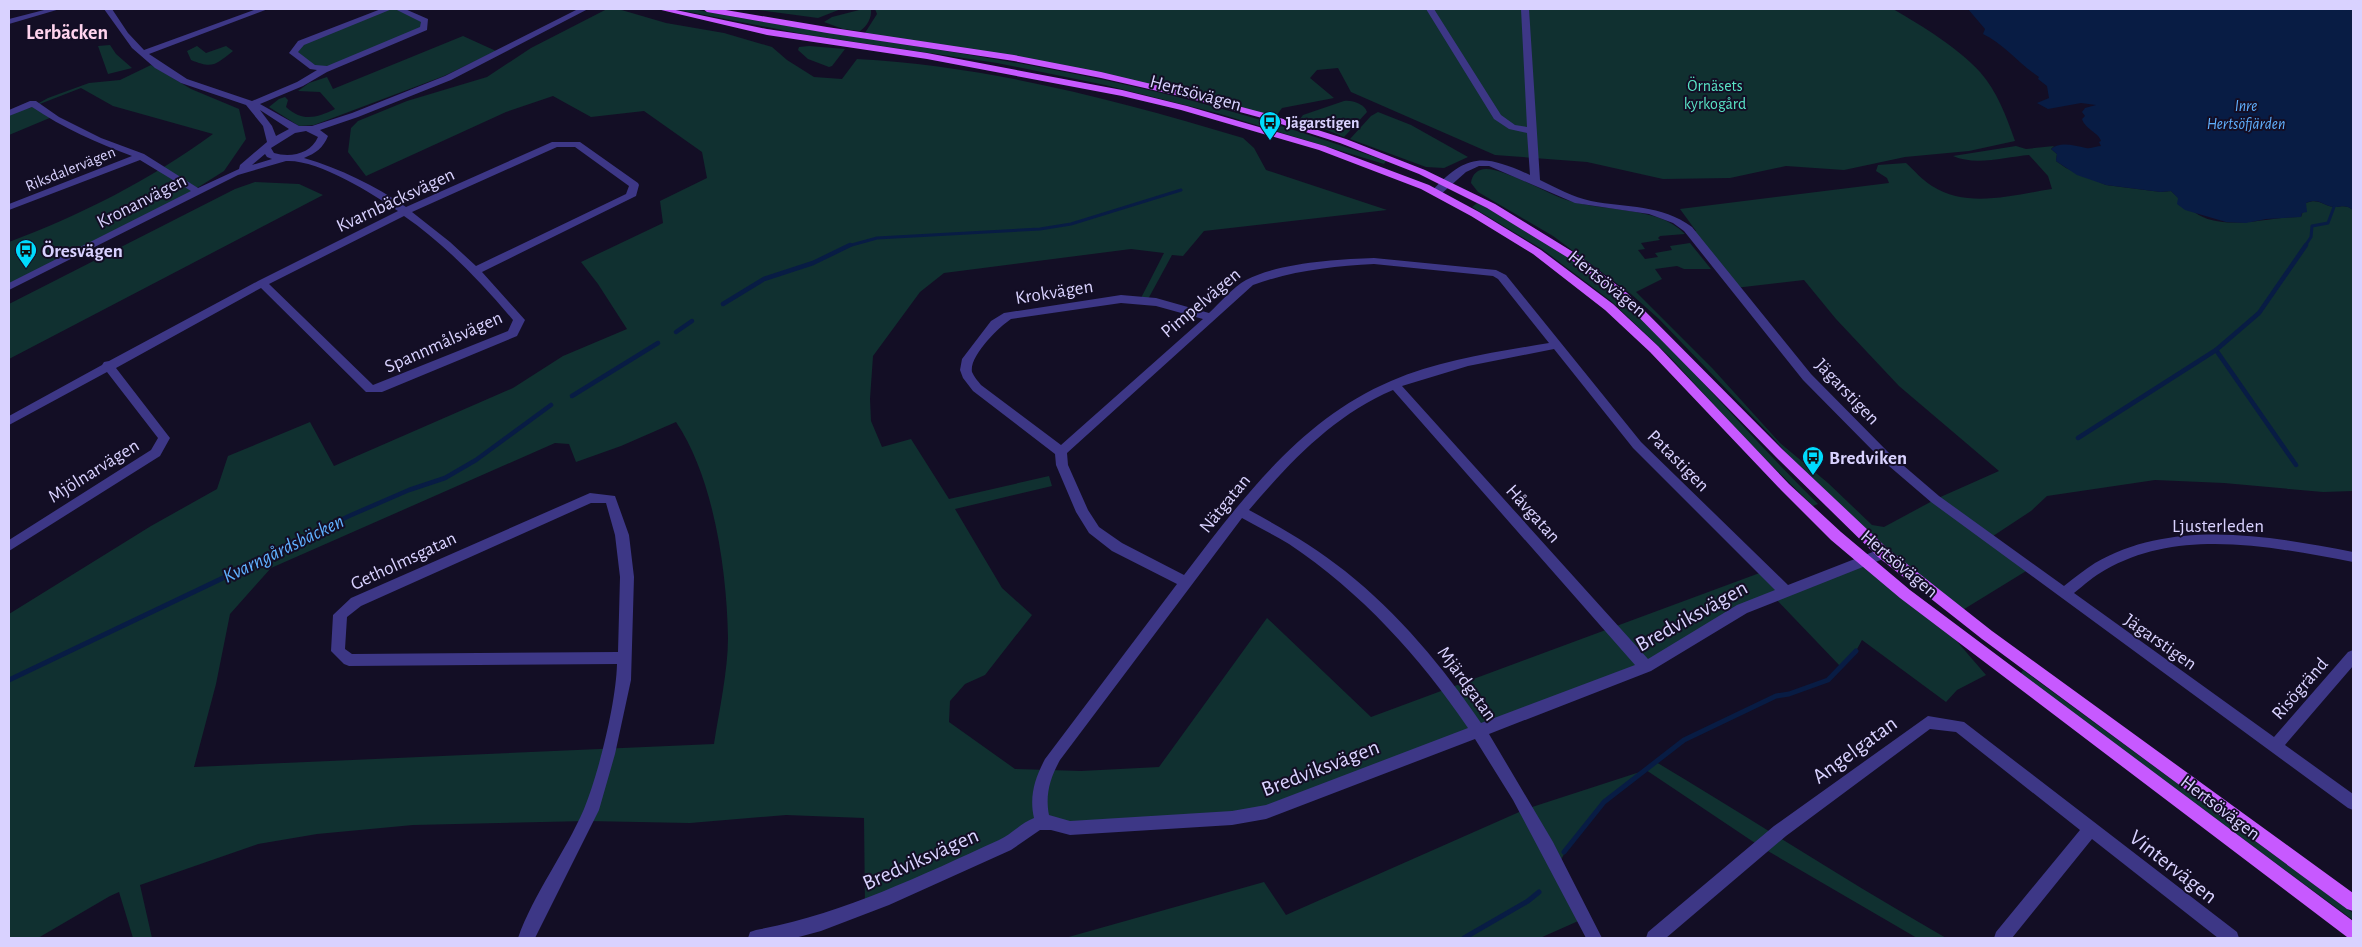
<svg xmlns="http://www.w3.org/2000/svg" width="2362" height="947" viewBox="0 0 2362 947" font-family="'Alegreya Sans',sans-serif">
<style>
.green{fill:#103030;fill-rule:evenodd}
.water{fill:#081c44}
.lines{fill:none;stroke-linecap:round;stroke-linejoin:round}
.stream-far2{stroke:#081c44;stroke-width:3}
.stream-far1{stroke:#081c44;stroke-width:4.5}
.stream{stroke:#081c44;stroke-width:5}
.minor{fill:#3d3786;fill-rule:evenodd}
.major{fill:#c759ff;fill-rule:evenodd}
.labels{text-anchor:middle;stroke-width:4;stroke-linejoin:round;paint-order:stroke}
.far-park-label{font-size:16px;fill:#59e4c6;stroke:#130e25}
.far-water-label{font-size:16px;font-style:italic;fill:#60b0ff;stroke:#130e25}
.far-poi-label{font-size:16px;font-weight:bold;fill:#d9d2ff;stroke:#130e25;text-anchor:start}
.far-street-label{font-size:16px;fill:#d9d2ff;stroke:#130e25}
.street-label{font-size:19px;fill:#d9d2ff;stroke:#130e25}
.poi-label{font-size:19px;font-weight:bold;fill:#d9d2ff;stroke:#130e25;text-anchor:start}
.far-district-label{font-size:20px;font-weight:bold;fill:#ffd4ee;stroke:#130e25}
.water-label{font-size:20px;font-style:italic;fill:#60b0ff;stroke:#130e25}
.near-street-label{font-size:22px;fill:#d9d2ff;stroke:#130e25}
</style>
<rect width="100%" height="100%" fill="#130e25"/>
<g class="green">
<polygon points="386,9 401,9 425,20 425,28 340,66 311,66 294,48"/>
<path d="M607 9H618L666 23 724 33 772 47 787 60 814 77 842 79 857 59C988 66 1117 100 1243 138L1254 148 1266 170 1387 210 1204 231 1183 256 1172 255 1147 301 1140 300 1164 253 1131 249 944 273 920 292 873 356 870 399 871 421 882 447 911 439 949 499 1049 476 1052 486 955 509 1002 588 1032 615 985 675 965 684 950 701 949 722 1015 769 1081 771 1159 767 1267 618 1371 717 1765 571 1786 592 1865 561 1941 623 1986 675 1957 690 1946 702 1862 640 1856 651 1840 666 1774 597 1646 664 1252 814 1070 828 1044 822 865 907 864 818 786 815 690 823 587 821 413 825 317 834 258 844 140 885 152 938H133L119 892 110 896 38 938H9V614L151 526 217 489 228 456 310 422 334 466 513 388 563 356 627 329 598 284 581 262 663 223 660 201 707 178 702 152 644 111 591 117 553 96 506 112 366 176 348 152 351 128 358 121 407 101 487 77 531 48ZM676 422C714 478 727 572 728 638 728 671 719 711 714 744L194 767 216 684 230 614 271 568 555 443 569 444 576 462 621 446Z"/>
<path d="M674 9H692C811 32 930 46 1049 69 1164 90 1277 122 1386 161L1384 164 1217 113 1105 85 997 63 808 35Z"/>
<polygon points="750,9 841,9 818,18"/>
<path d="M863 9H871C872 18 867 26 860 31L843 29 824 22 832 17Z"/>
<path d="M875 9H1893C1922 26 1957 47 1980 72 1997 91 2007 118 2015 141L1969 151 1905 157 1844 170 1786 166 1730 178 1663 179 1587 162 1495 155 1351 92 1338 68 1317 70 1310 78 1334 98 1282 108 1274 119 1090 73 863 36 877 14Z"/>
<path d="M463 36 496 51 444 76 314 125 299 126 269 107 279 99 285 97 288 100 286 107C302 122 317 118 335 109L320 92 298 91 309 83 327 77 333 89Z"/>
<polygon points="110,45 116,54 132,68 108,74 98,46"/>
<path d="M197 46 206 53 226 46 233 51C215 65 213 69 191 60L187 51Z"/>
<polygon points="809,46 845,49 832,66 829,67 808,59 798,50 799,47"/>
<path d="M151 65 191 89 239 109 246 139 224 171 178 200 9 286V242C81 215 150 180 213 134L113 106 81 88 32 107H39L52 117 9 135V113L30 108 48 98 89 83 120 80Z"/>
<path d="M1344 101C1353 100 1364 104 1367 112L1344 137 1300 119 1303 115Z"/>
<polygon points="1378,112 1411,125 1468,157 1444,168 1426,167 1350,139 1371,116"/>
<path d="M2016 146 2026 149 2054 146 2051 149 2057 154 2056 161 2066 168 2106 185 2161 192 2171 191C2179 198 2186 206 2194 212 2223 233 2269 216 2301 217L2306 203C2319 198 2323 206 2334 207 2341 207 2346 204 2353 210V491L2323 492 2224 483 2155 480 2047 496 2031 511 1990 538 2031 568 1961 611 1815 487 1775 440 1659 319 1631 294 1553 236 1478 192 1471 183C1472 174 1478 169 1486 169 1504 169 1543 191 1561 198 1598 213 1657 204 1685 234L1660 236 1658 238 1660 240 1641 243 1645 249 1638 250 1645 259 1658 257 1655 253 1672 250 1670 246 1690 243 1711 269H1684L1677 266 1655 269 1662 279 1636 292 1713 369 1780 443 1828 483 1872 525 1884 527 1936 499 1999 471 1899 386 1836 319 1804 280 1735 288 1691 232 1696 231 1680 209 1889 183 1887 178 1876 171 1878 165 1906 163C1914 170 1922 180 1932 186 1968 209 2012 195 2052 189L2048 176 2029 155C2006 157 1975 166 1953 156Z"/>
<polygon points="255,182 299,184 323,195 9,359 9,304 235,189"/>
<path d="M1477 203C1534 231 1596 274 1641 318 1702 379 1757 444 1818 504L1813 506 1749 443 1670 357 1611 301 1542 249 1472 207Z"/>
<polygon points="2023,670 2353,913 2353,920 2020,675"/>
<path d="M1656 762C1753 820 1848 882 1946 938H1917L1761 847 1646 770 1604 802 1565 852 1557 868 1585 918 1540 938H1065L1264 882 1286 915 1526 809 1646 770Z"/>
</g>
<path class="water" d="M1968 9H2353V210C2346 204 2341 207 2334 207 2323 206 2319 197 2306 203L2307 212 2302 213 2301 217 2266 219 2246 223 2226 222 2185 210 2177 204 2178 198 2171 191 2161 192 2106 185 2077 175 2056 161 2057 154 2051 149C2061 141 2074 146 2086 148 2091 149 2097 146 2101 146L2099 142 2101 141C2099 133 2085 129 2082 119L2085 116 2082 112 2085 108 2096 105 2081 103 2048 109 2037 103 2049 98 2047 86 2038 79 2039 77C2020 65 2004 44 1983 34L1985 29Z"/>
<g class="lines">
<g class="stream-far2">
<polyline points="848,246 877,238 1040,229 1071,224 1181,190"/>
<polyline points="2305,246 2311,237 2312,226 2328,223 2334,207"/>
</g>
<g class="stream-far1">
<polyline points="723,304 764,279 813,263 850,245"/>
<polyline points="676,332 692,321"/>
<polyline points="2216,350 2296,465"/>
<polyline points="572,396 658,343"/>
<polyline points="2078,438 2216,350 2259,313 2306,245"/>
<polyline points="268,556 349,516 409,490 445,478 476,460 551,405"/>
</g>
<g class="stream">
<polyline points="9,680 271,555"/>
<polyline points="1564,852 1604,802 1684,740 1776,696 1789,694 1828,680 1856,651"/>
<polyline points="1464,938 1528,901 1539,892"/>
</g>
<g class="minor">
<polygon points="48,9 60,9 9,24 9,19"/>
<path d="M104 9H112L128 33 144 50 257 9H268L149 54 187 79 252 101 297 82 317 70 310 69 289 53 298 41 381 9H392L304 45 298 52 315 65 327 66 420 27 421 22 395 9H405L428 19 427 30 327 72 303 86 260 104 299 126H312L352 113 445 76 578 9H588L451 80 358 117 320 130 328 136C323 148 316 153 304 158 341 169 374 185 406 207L552 142H580L638 183 639 185 636 196 482 272 525 320 517 336 382 392H366L261 288 116 368 170 438 160 456 9 551V540L151 450 158 438 107 372 9 425V416L102 365 104 362 109 361 258 281 398 211C372 193 317 159 286 161L238 175 9 290V283L191 191 140 160 9 210V204L132 156C97 143 63 128 32 107L9 116V110L30 101H36L59 117 101 138 144 154 198 188 239 169 240 165 267 142 263 126 246 105 181 83 155 68 132 48ZM260 110 289 129 276 136 272 126ZM306 131 318 137C311 154 290 158 274 153L271 148 295 133ZM557 147H575L629 186 626 194 476 266 450 242 412 212ZM265 154 267 157 272 159 252 165ZM404 216C446 245 481 282 513 320L508 331 373 385 269 284Z"/>
<path d="M1426 9H1434L1501 115 1515 125 1527 127 1521 9H1529L1540 180C1556 188 1573 197 1591 201 1627 208 1661 204 1692 227L1811 374 1890 454 1939 496 2064 586C2074 578 2084 570 2095 563 2173 518 2270 536 2353 552V562C2273 547 2180 527 2105 570 2094 576 2084 585 2074 593L2274 737 2348 652 2353 650V666L2285 745 2353 794V810L2348 808 1931 502 1882 460 1803 380 1684 231 1673 223 1649 214 1575 203 1489 166H1479L1466 172 1440 195H1432V191C1468 152 1485 155 1530 175L1527 133 1509 129 1494 119Z"/>
<path d="M1374 258 1496 270 1506 275 1641 442 1788 585 1883 548 1888 549 1890 553 1888 557 1747 613 1651 671 1489 734 1553 842 1602 938H1586L1513 800 1475 739 1266 819 1232 825 1070 835 1051 830H1040L1011 850 889 905 821 931 795 938H748L750 932 756 930C842 914 920 876 999 840 1012 834 1021 823 1034 818 1029 796 1035 778 1045 759L1177 584 1112 551 1089 533 1076 512 1056 465 1055 454 973 391 963 378 960 370 962 359 991 321 1004 313 1121 295 1156 298 1209 313C1220 303 1233 287 1246 280 1278 263 1338 259 1374 258ZM1374 264 1493 276 1498 279 1549 343C1496 352 1440 360 1391 381 1301 419 1242 499 1184 575L1122 543 1099 527 1088 510 1068 465 1067 453 1253 285C1291 271 1333 266 1374 264ZM1121 303 1156 306 1203 319 1061 445 981 385C978 381 974 377 972 372 969 356 999 327 1011 319ZM1554 349 1633 448 1775 590 1737 605 1648 659 1402 386 1468 366ZM1393 390 1635 665 1481 723C1443 667 1399 614 1345 571 1315 547 1282 528 1249 510 1290 462 1334 415 1393 390ZM1242 518C1258 527 1274 535 1289 544 1361 592 1420 657 1468 728L1266 805 1232 811 1070 821 1049 815C1045 795 1050 778 1060 760Z"/>
<path d="M590 493 615 496 629 535 634 577 631 680 615 754 599 810 535 938H518C534 893 565 853 584 809 599 772 616 703 617 664L349 666 344 664 331 651 333 615 351 598ZM591 503H606L615 535 620 577 618 652 352 654 345 649 347 617 361 606Z"/>
<polygon points="1928,716 1964,722 2237,932 2239,938 2218,938 2092,839 2012,938 1994,938 1996,932 2080,830 1956,732 1930,729 1786,836 1666,938 1646,938 1648,932 1774,826"/>
</g>
<g class="major">
<polygon points="657,9 671,9 767,29 927,53 1122,90 1187,106 1325,146 1429,185 1479,212 1541,250 1613,304 1658,346 1789,484 1841,532 1910,590 2353,921 2353,938 2347,937 1900,598 1831,540 1781,490 1650,352 1605,310 1533,254 1471,216 1421,189 1319,150 1181,110 1122,96 927,59 767,35"/>
<polygon points="703,9 720,9 827,27 1014,55 1101,72 1189,93 1268,114 1346,139 1425,170 1495,204 1578,255 1627,293 1782,449 1888,549 1992,631 2353,893 2353,911 2347,909 1982,639 1878,557 1774,455 1619,297 1570,259 1487,208 1419,174 1340,143 1262,118 1184,97 1101,78 1014,61 827,33 707,12"/>
</g>
</g>
<defs>
<g id="bus-pin" transform="scale(1.125)"><path d="M0 17L-7.5 6A9.5 9.5 0 1 1 7.5 6Z" fill="#00dbfd" stroke="#130e25"/><path d="M-5-6H5V4H4V6H2V4H-2V6H-4V4H-5ZM-3.5-4V0h7V-4ZM-3.5 1.2v1.5H-2V1.2ZM2 1.2v1.5H3.5V1.2Z" fill="#111"/></g>
</defs>
<g fill-rule="evenodd">
<use href="#bus-pin" x="1270" y="122"/>
<use href="#bus-pin" x="26" y="250"/>
<use href="#bus-pin" x="1813" y="457"/>
</g>
<g class="labels">
<g class="far-park-label">
<text x="1715" y="91">Örnäsets<tspan x="1715" dy="18">kyrkogård</tspan></text>
</g>
<g class="far-water-label">
<text x="2246" y="111">Inre<tspan x="2246" dy="18">Hertsöfjärden</tspan></text>
</g>
<g class="far-poi-label">
<text x="1286" y="128">Jägarstigen</text>
</g>
<g class="far-street-label">
<text transform="translate(70 168) rotate(-22)" y="6">Riksdalervägen</text>
</g>
<g class="street-label">
<text transform="translate(1196 92) rotate(15)" y="7">Hertsövägen</text>
<text transform="translate(395 199) rotate(-25)" y="7">Kvarnbäcksvägen</text>
<text transform="translate(141 200) rotate(-27)" y="7">Kronanvägen</text>
<text transform="translate(1608 283) rotate(39)" y="7">Hertsövägen</text>
<text transform="translate(1054 291) rotate(-9)" y="7">Krokvägen</text>
<text transform="translate(1200 302) rotate(-40)" y="7">Pimpelvägen</text>
<text transform="translate(443 341) rotate(-24)" y="7">Spannmålsvägen</text>
<text transform="translate(1848 391) rotate(46)" y="7">Jägarstigen</text>
<text transform="translate(1679 460) rotate(45)" y="7">Patastigen</text>
<text transform="translate(93 470) rotate(-32)" y="7">Mjölnarvägen</text>
<text transform="translate(1224 503) rotate(-51)" y="7">Nätgatan</text>
<text transform="translate(1534 513) rotate(48)" y="7">Håvgatan</text>
<text x="2218" y="532">Ljusterleden</text>
<text transform="translate(403 560) rotate(-25)" y="7">Getholmsgatan</text>
<text transform="translate(1900 563) rotate(40)" y="7">Hertsövägen</text>
<text transform="translate(2161 641) rotate(35)" y="7">Jägarstigen</text>
<text transform="translate(1468 683) rotate(54)" y="7">Mjärdgatan</text>
<text transform="translate(2299 688) rotate(-49)" y="7">Risögränd</text>
<text transform="translate(2221 807) rotate(37)" y="7">Hertsövägen</text>
</g>
<g class="poi-label">
<text x="42" y="257">Öresvägen</text>
<text x="1829" y="464">Bredviken</text>
</g>
<g class="far-district-label">
<text x="67" y="39">Lerbäcken</text>
</g>
<g class="water-label">
<text transform="translate(283 548) rotate(-26)" y="7">Kvarngårdsbäcken</text>
</g>
<g class="near-street-label">
<text transform="translate(1691 615) rotate(-29)" y="8">Bredviksvägen</text>
<text transform="translate(1854 749) rotate(-36)" y="8">Angelgatan</text>
<text transform="translate(1320 767) rotate(-21)" y="8">Bredviksvägen</text>
<text transform="translate(920 858) rotate(-24)" y="8">Bredviksvägen</text>
<text transform="translate(2174 866) rotate(38)" y="8">Vintervägen</text>
</g>
</g>
<rect width="2362" height="947" fill="none" stroke="#d9d2ff" stroke-width="20"/>
</svg>
